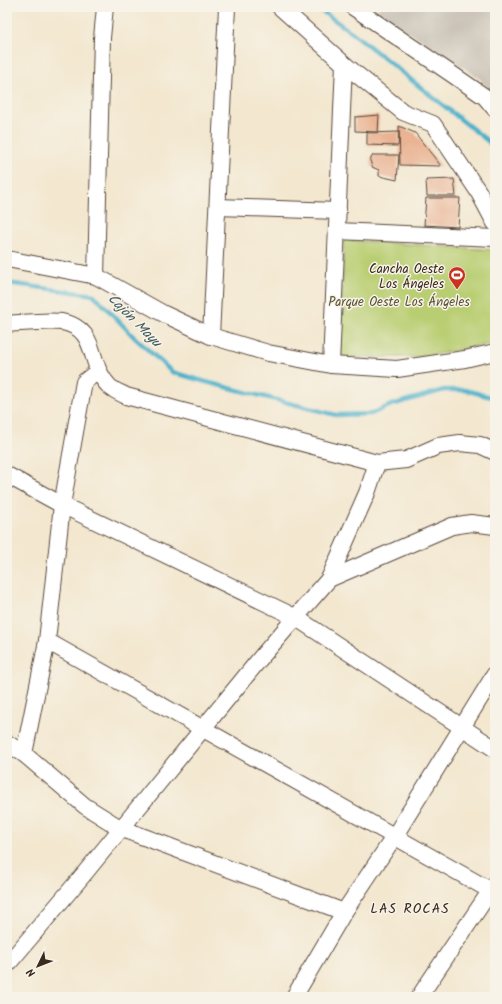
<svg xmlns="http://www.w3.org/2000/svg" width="502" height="1004" viewBox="0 0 502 1004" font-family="Kalam,sans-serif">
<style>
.industrial{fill:#cbc3b8}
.green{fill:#b9ce72;stroke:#7a7c48}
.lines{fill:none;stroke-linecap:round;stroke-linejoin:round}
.stream{stroke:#4cb1cb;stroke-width:4.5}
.building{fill:#eab393}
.minor-casing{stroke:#574639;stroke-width:18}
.minor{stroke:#fff;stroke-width:16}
.labels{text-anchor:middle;stroke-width:3;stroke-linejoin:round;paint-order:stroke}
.poi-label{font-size:13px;fill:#3b2a1e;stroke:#f7f3e8;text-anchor:end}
.park-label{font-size:13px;fill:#5a5333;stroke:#f7f3e8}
.water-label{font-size:14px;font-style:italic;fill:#41595b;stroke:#f7f3e8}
.neighbourhood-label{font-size:14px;letter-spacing:1px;fill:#3b2a1e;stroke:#f7f3e8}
</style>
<rect width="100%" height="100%" fill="#f7f3e8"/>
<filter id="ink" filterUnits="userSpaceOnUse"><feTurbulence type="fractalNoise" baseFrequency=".025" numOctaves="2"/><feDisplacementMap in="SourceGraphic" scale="8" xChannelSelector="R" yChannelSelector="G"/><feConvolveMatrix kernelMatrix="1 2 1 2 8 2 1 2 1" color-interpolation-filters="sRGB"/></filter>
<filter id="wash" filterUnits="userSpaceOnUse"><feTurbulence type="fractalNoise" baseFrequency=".012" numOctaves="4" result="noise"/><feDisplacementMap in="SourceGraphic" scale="16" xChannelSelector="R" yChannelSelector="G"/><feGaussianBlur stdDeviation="0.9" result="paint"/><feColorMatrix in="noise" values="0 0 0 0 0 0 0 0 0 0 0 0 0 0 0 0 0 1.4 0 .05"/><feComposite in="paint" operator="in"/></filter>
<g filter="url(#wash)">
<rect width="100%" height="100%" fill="#f3e7cf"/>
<polygon class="industrial" points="379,7 495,7 495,97 480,79 435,48 377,14"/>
<polygon class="green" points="344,240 495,250 495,343 421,357 340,357"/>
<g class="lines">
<g class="stream">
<polyline points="316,7 354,34 489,142 495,151"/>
<polyline points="7,283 94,295 133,336 172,372 206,382 336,415 371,414 391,405 444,390 465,390 495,398"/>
</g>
</g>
<g id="blocks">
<g class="building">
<polygon points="379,115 378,132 355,131 355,117"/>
<polygon points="399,126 415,133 441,166 400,165"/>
<polygon points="399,132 398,146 367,145 367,133"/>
<polygon points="373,155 399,155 397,180 379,176 379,170 372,167 370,160"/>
<polygon points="454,179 456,196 427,196 426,180"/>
<polygon points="426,198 460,198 458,227 424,225"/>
</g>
</g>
</g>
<g filter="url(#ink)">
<use href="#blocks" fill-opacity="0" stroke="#574639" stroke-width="1"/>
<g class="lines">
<g class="minor-casing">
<g id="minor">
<polyline points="280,7 344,64 403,112 433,124 478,191 495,223"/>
<polyline points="353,7 462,81 485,97 495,109"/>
<polyline points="218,207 338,211"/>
<polyline points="337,231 495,238"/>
<polyline points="7,259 96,276 164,314 211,336 268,353 331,365 397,369 465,359 495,352"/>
<polyline points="96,276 102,38 105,7"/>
<path d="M7 324C23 323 47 320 62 322 99 329 87 363 108 385 112 390 121 393 126 396L377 463 406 460 438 446 460 443 480 445 495 452"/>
<polyline points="211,336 227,7"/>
<polyline points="331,365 344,64"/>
<polyline points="7,475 62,505 295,617 495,749"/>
<polyline points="329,579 452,526 471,523 495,526"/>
<polyline points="47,641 495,893"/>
<polyline points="7,743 24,754 85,806 120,828 344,912"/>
<polyline points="24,754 47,641 62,505 84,382 98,371"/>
<polyline points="7,965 84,874 263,655 329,579 367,493 377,463"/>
<polyline points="294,997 344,912 394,837 495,674"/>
<polyline points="419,997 495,884"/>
</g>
</g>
<use href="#minor" class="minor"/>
</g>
</g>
<defs>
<g id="stadium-pin" transform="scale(0.9)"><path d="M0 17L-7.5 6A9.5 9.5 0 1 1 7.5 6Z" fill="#c8321e" stroke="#f7f3e8"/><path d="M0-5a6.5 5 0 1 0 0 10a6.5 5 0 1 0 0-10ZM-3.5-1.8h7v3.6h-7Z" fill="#fff"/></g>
</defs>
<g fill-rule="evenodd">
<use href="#stadium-pin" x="457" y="275"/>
</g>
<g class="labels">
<g class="poi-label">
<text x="444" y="273">Cancha Oeste<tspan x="444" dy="15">Los Ángeles</tspan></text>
</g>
<g class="park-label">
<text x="399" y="306">Parque Oeste Los Ángeles</text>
</g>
<g class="water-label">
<text transform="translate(135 320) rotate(45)" y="5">Cajón Mayu</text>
</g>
<g class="neighbourhood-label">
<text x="410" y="913">LAS ROCAS</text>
</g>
</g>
<rect width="502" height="1004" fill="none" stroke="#f7f3e8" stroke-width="24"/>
<g transform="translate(38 966) rotate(227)" stroke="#f7f3e8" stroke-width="3" paint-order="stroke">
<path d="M0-3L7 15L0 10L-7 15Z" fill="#3b2a1e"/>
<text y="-6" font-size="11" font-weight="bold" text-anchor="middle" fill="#3b2a1e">N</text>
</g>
</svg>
